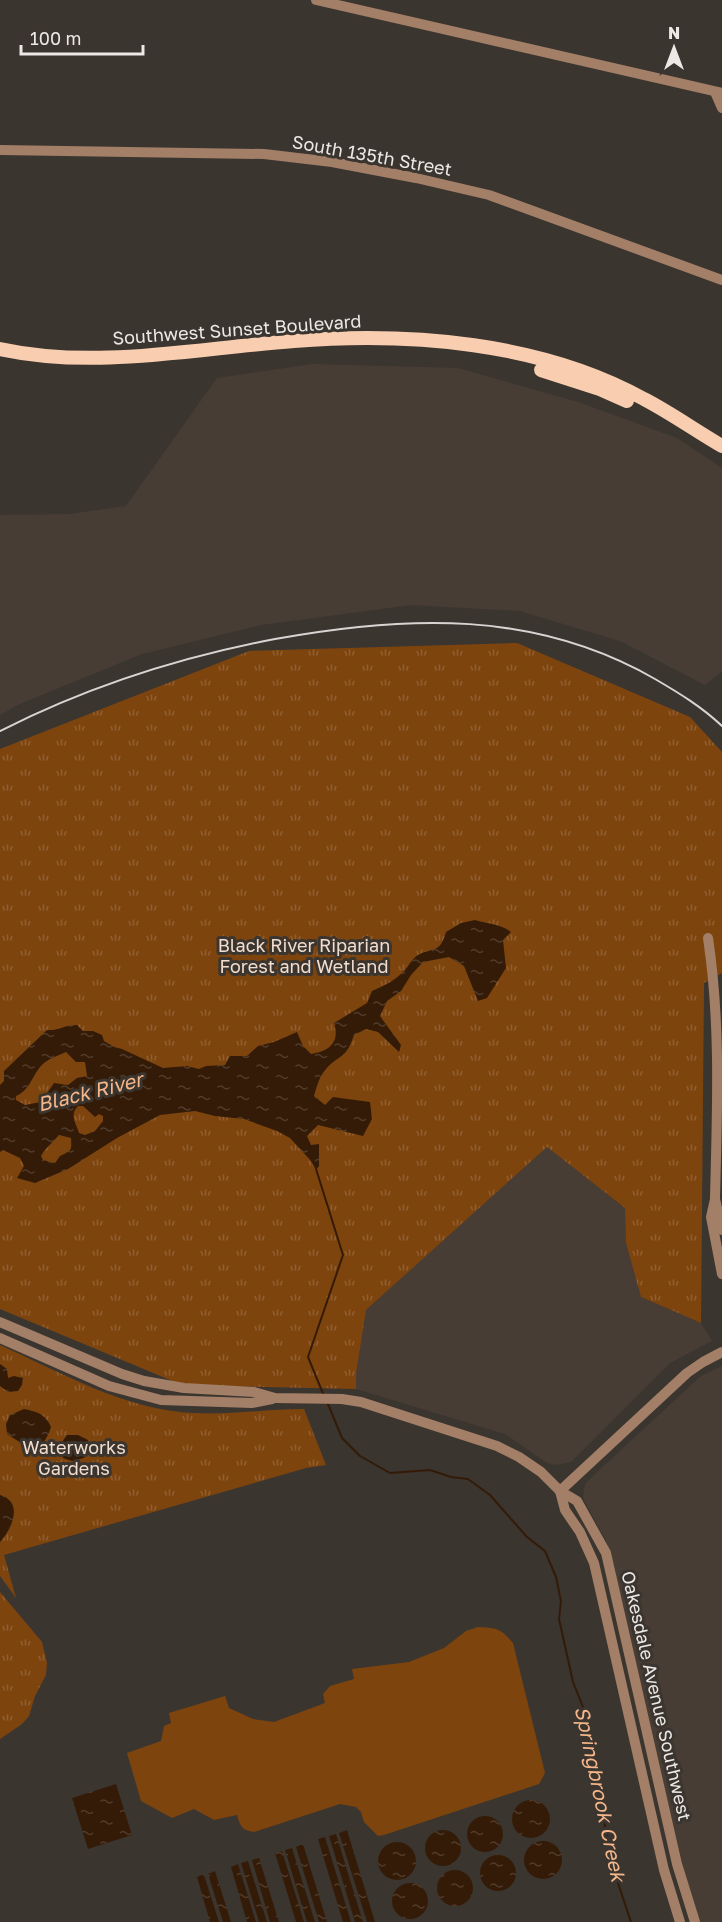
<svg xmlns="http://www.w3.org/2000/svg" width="722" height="1922" viewBox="0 0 722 1922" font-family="'Golos Text',sans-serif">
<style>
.built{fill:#483d35}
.grass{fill:#7e440e}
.park{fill:url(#park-tufts)}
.water{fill:url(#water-ripples);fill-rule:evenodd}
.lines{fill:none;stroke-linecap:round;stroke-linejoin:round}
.stream{stroke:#331b07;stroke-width:2}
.minor{stroke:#a27f66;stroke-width:10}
.major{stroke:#f9ceb0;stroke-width:14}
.rail{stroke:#d9d4d1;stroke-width:2}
.labels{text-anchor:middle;stroke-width:6;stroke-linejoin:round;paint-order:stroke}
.street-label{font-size:18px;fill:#ece8e5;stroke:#3b3530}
.park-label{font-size:18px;fill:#f2ddce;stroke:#3b3530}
.water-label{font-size:20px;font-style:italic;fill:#f5b78a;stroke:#3b3530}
</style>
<defs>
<pattern id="park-tufts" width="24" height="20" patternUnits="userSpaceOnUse" patternTransform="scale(1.5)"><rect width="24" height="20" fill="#7e440e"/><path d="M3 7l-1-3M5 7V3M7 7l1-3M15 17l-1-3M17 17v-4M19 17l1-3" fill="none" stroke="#905f31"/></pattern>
<pattern id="water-ripples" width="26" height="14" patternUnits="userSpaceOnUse" patternTransform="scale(1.5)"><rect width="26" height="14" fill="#331b07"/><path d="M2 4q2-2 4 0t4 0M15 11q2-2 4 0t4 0" fill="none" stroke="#513c2b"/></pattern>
</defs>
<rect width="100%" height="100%" fill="#3b3530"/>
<g class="built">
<polygon points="313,364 458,368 578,402 677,438 722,468 722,671 705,685 620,641 520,611 411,605 261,625 142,654 22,703 0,715 0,515 70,514 126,506 217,378"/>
<polygon points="547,1147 625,1208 626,1243 641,1297 701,1323 712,1341 670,1363 571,1462 557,1465 547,1463 505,1434 356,1389 356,1374 366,1310"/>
<polygon points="722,1366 722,1922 698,1922 693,1911 614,1566 606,1541 583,1498 585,1484 593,1476 701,1376"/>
</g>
<path class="grass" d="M478 1627C496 1628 501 1628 513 1643L545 1773 539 1784 384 1835 378 1836 364 1822 361 1812 356 1807 340 1804 254 1832C242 1830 240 1826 237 1815L214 1820 194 1809 172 1818 141 1801 127 1753 161 1741 164 1726 171 1723 169 1713 225 1696 229 1708 253 1719 274 1722 325 1703 323 1694 330 1686 354 1679 352 1669 409 1662 444 1648 466 1631Z"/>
<g class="park">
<polygon points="517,643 690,717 722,752 722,973 704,983 701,1323 641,1297 626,1243 625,1208 547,1147 366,1310 356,1374 356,1389 182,1385 0,1309 0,749 249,651"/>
<path d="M0 1345C60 1372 127 1411 194 1413 230 1415 267 1409 304 1409L326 1465 306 1468 4 1555 16 1598 0 1576Z"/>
<polygon points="0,1592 42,1642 47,1663 46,1675 35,1696 29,1716 22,1724 0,1739"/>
</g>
<g class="water">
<path d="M475 920C487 924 501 924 511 932L503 940 506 968 487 998 478 1001 464 966 449 957 423 962 411 975 401 991 387 1001 380 1016 401 1045 399 1052 378 1032 366 1029 354 1035C346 1060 339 1054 326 1069 319 1077 317 1086 314 1096L325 1105 333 1097 370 1102 372 1119 363 1136 318 1125 307 1136 311 1145 319 1144V1166L316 1170 311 1161 290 1138 277 1131 244 1119 215 1116 195 1111 160 1115 117 1138 68 1169 35 1183 17 1178 24 1166 20 1158 3 1150 0 1152V1085L4 1081V1071L47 1030C59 1031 64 1025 77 1025L83 1031H93L102 1035 104 1041 114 1047 122 1049 163 1068 187 1066 199 1069 206 1066 225 1065 230 1056H247L258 1046 274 1042 297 1032 303 1046 311 1054C330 1051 340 1042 334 1023L367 1003 372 991C384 986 396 980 405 970 409 965 413 958 418 955 433 947 440 954 446 932L461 923ZM66 1052 76 1062H85L87 1076 77 1078 68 1085 54 1083 41 1102 25 1105 16 1100V1096C29 1091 32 1077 40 1067 47 1059 57 1056 66 1052ZM78 1106H83L95 1117 99 1114 103 1116V1121L95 1131 85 1135 79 1133C76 1123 69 1115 78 1106ZM59 1135 71 1138C72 1152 71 1150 60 1156L55 1163 43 1160 41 1156 44 1151Z"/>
<polygon points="0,1364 7,1369 8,1378 14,1376 23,1378 22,1385 18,1391 8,1392 0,1386"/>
<path d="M24 1409C38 1412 45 1414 51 1427 47 1439 43 1445 32 1450L7 1434 6 1424 10 1415Z"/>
<path d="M67 1435H78L88 1440 89 1447 84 1458 72 1461 63 1458C61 1448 60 1443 67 1435Z"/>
<path d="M0 1495C24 1502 12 1529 0 1542Z"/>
<polygon points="116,1784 132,1835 88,1849 72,1798"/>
<circle cx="531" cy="1819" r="19"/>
<circle cx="485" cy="1834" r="18"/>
<circle cx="443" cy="1848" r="18"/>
<polygon points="347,1830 375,1922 367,1922 339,1833"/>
<polygon points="336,1834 363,1922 355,1922 329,1836"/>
<polygon points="325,1837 351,1922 343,1922 318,1839"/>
<circle cx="543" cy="1860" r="19"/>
<circle cx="397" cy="1861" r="19"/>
<polygon points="303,1844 327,1922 319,1922 296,1847"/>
<polygon points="292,1848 315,1922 307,1922 285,1850"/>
<polygon points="282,1851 304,1922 296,1922 275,1853"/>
<circle cx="498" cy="1873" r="18"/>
<polygon points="259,1858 279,1922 270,1922 252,1860"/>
<polygon points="248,1861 267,1922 259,1922 241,1863"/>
<polygon points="238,1864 256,1922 247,1922 231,1867"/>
<circle cx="455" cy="1888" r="18"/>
<polygon points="215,1871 231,1922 223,1922 208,1874"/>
<polygon points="204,1874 204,1875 219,1922 210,1922 197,1877"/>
<circle cx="410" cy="1901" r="18"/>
</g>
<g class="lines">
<g class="stream">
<polyline points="316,1169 343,1255 308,1357 324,1396"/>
<polyline points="328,1404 342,1438 360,1456 390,1473 430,1470 451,1477 468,1479 490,1495 527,1537 545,1551 556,1577 561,1601 559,1619 573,1682 587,1717 591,1763 617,1880 631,1922"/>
</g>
<g class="minor">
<polyline points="316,0 722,93"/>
<polyline points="715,92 722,108"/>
<polyline points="0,150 264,154 332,162 416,178 489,195 722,280"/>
<path d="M708 938C721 1024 717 1112 715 1199L711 1217 722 1274"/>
<polyline points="715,1199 722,1230"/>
<polyline points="0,1322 122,1374 144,1381 184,1388 254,1392 275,1398 342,1399 361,1402 497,1446 519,1457 541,1472 560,1491 577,1501 606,1553 677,1864 695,1922"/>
<polyline points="0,1338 109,1386 161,1400 252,1403 272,1399"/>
<polyline points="560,1491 565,1510 580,1532 594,1563 664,1870 680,1922"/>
<polyline points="560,1491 687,1373 703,1362 722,1352"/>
</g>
<g class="major">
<path d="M0 349C97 370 197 348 294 341 410 332 541 342 644 399 671 413 696 431 722 446"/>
<polyline points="541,370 600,389 627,401"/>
</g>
<path class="rail" d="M0 731C87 687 180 657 275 639 407 615 535 610 655 679 679 693 702 707 722 726"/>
</g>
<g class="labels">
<g class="street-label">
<text transform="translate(372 156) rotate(10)" y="6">South 135th Street</text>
<text transform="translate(237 330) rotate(-4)" y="6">Southwest Sunset Boulevard</text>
<text transform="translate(656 1696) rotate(77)" y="6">Oakesdale Avenue Southwest</text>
</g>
<g class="park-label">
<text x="304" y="952">Black River Riparian<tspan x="304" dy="21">Forest and Wetland</tspan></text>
<text x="74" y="1454">Waterworks<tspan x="74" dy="21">Gardens</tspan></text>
</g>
<g class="water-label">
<text transform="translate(90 1092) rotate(-14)" y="7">Black River</text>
<text transform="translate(600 1794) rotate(78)" y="7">Springbrook Creek</text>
</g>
</g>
<g transform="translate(674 48)" stroke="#3b3530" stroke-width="4.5" paint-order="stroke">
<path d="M0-4.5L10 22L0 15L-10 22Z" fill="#ece8e5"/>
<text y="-9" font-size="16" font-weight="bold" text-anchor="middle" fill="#ece8e5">N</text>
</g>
<path d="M21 45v9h122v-9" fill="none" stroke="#ece8e5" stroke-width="3"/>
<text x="30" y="45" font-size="18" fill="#ece8e5" stroke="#3b3530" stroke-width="4.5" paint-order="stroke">100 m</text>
</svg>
